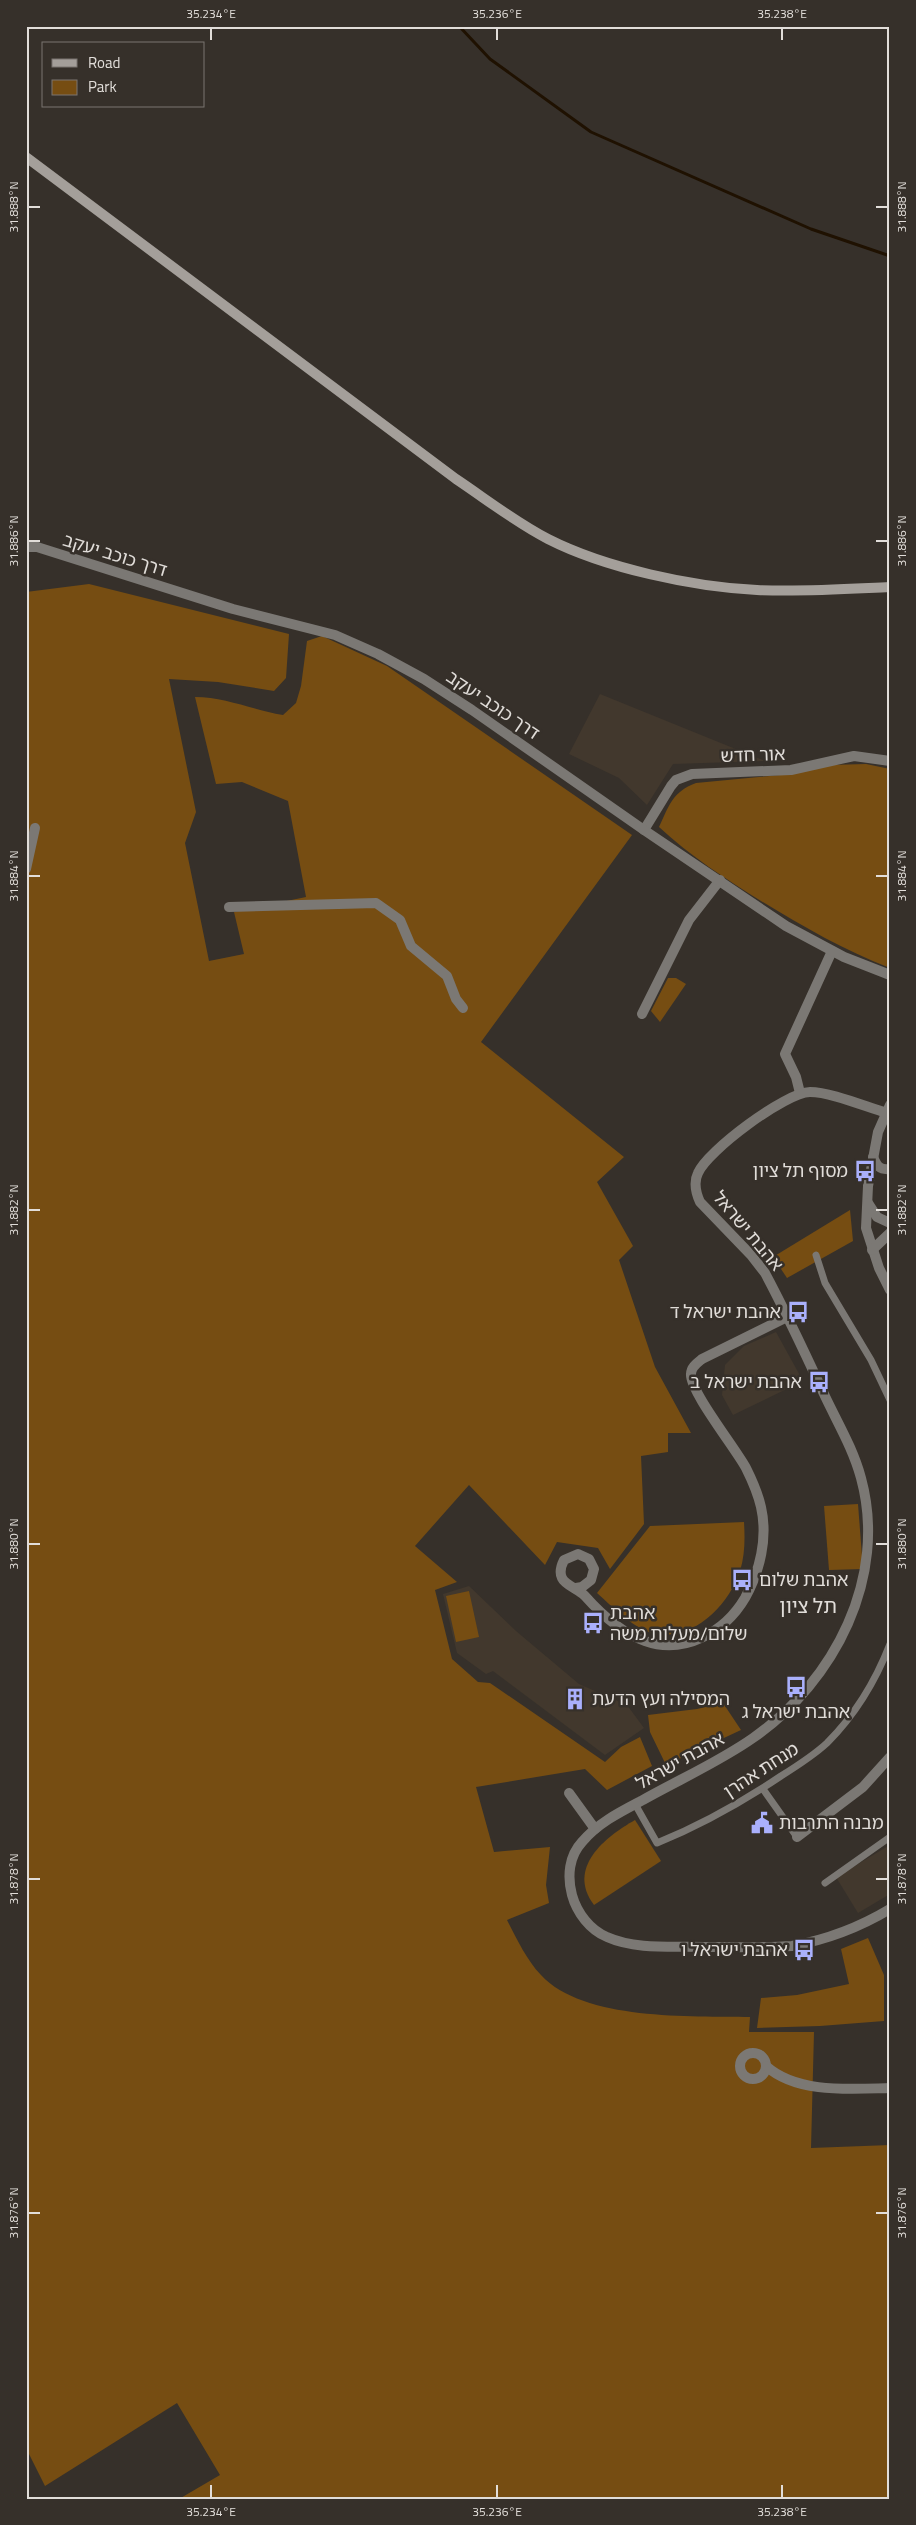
<svg xmlns="http://www.w3.org/2000/svg" width="916" height="2525" viewBox="0 0 916 2525" font-family="'Titillium Web','Noto Sans Hebrew',sans-serif">
<style>
.built{fill:#42382d}
.green{fill:#764d12}
.lines{fill:none;stroke-linecap:round;stroke-linejoin:round}
.stream{stroke:#1f1101;stroke-width:3}
.pedestrian{stroke:#7b7874;stroke-width:7}
.minor{stroke:#7b7874;stroke-width:10}
.tertiary{stroke:#7b7874;stroke-width:10}
.secondary{stroke:#a49f9a;stroke-width:10}
.ticks{fill:none;stroke:#e1ddd9;stroke-width:2}
.labels{text-anchor:middle;stroke-width:5;stroke-linejoin:round;paint-order:stroke}
.street-label{font-size:18px;fill:#e1ddd9;stroke:#36302a}
.poi-label{font-size:18px;fill:#e1ddd9;stroke:#36302a;text-anchor:end}
.quarter-label{font-size:20px;fill:#e1ddd9;stroke:#36302a}
.neatline{fill:none;stroke:#e1ddd9;stroke-width:2}
.ticks-label{font-size:12px;text-anchor:middle;fill:#e1ddd9}
</style>
<rect width="100%" height="100%" fill="#36302a"/>
<g class="built">
<polygon points="600,694 765,761 673,764 647,805 619,778 569,754"/>
<polygon points="776,1332 803,1381 733,1415 722,1395 725,1365 744,1346"/>
<polygon points="469,1586 516,1631 579,1684 627,1705 644,1728 605,1755 493,1671 486,1674 457,1653 443,1594"/>
<polygon points="890,1845 890,1894 858,1913 836,1877"/>
</g>
<g class="green">
<path d="M89 584 289 634 286 678 274 691 218 682 169 679 196 812 185 843 209 961 244 954 234 912 306 897 288 801 242 782 216 784 195 697C225 697 253 710 283 715L296 703 301 686 307 641 322 636 387 666 632 835 481 1042 624 1157 597 1182 633 1246 619 1260 655 1367 691 1433H668V1452L641 1456 644 1524 610 1569 598 1548 557 1542 545 1565 469 1485 415 1546 457 1582 435 1590 452 1659 478 1682 490 1683 605 1762 621 1747 640 1737 652 1766 607 1790 585 1769 476 1787 494 1852 550 1847 546 1885 549 1903 507 1920C517 1939 526 1959 541 1975 583 2021 692 2016 750 2017L749 2032H814L811 2148 890 2145V2499H179L220 2475 177 2403 45 2486 26 2448V592Z"/>
<path d="M866 764 890 769V968C843 950 804 927 761 901 726 879 690 856 659 827 669 806 672 792 696 783L791 774 830 765Z"/>
<polygon points="668,978 676,978 686,984 660,1022 651,1011"/>
<polygon points="850,1210 853,1241 787,1278 773,1257"/>
<polygon points="858,1504 863,1569 829,1570 824,1506"/>
<path d="M744 1522C745 1539 745 1555 740 1571 729 1605 692 1643 653 1633 632 1628 613 1607 597 1593L650 1526Z"/>
<polygon points="469,1591 479,1637 456,1642 446,1596"/>
<polygon points="723,1703 741,1730 666,1765 650,1732 648,1715 697,1709"/>
<path d="M635 1820 661 1861 594 1905C566 1868 605 1837 635 1820Z"/>
<polygon points="868,1938 884,1975 884,2021 820,2026 757,2028 761,1998 797,1995 849,1984 841,1949"/>
</g>
<g class="lines">
<polyline class="stream" points="459,26 490,59 591,132 811,229 890,256"/>
<g class="pedestrian">
<polyline points="816,1255 825,1283 871,1360 890,1400"/>
<polyline points="763,1789 797,1837"/>
<path d="M635 1804 657 1843C701 1825 742 1802 781 1776 797 1766 813 1756 827 1743 855 1715 876 1680 890 1644"/>
<polyline points="825,1883 890,1837"/>
</g>
<g class="minor">
<polyline points="26,547 37,547"/>
<polyline points="644,830 671,786 676,780 692,774 791,770 854,756 890,761"/>
<polyline points="26,869 35,828"/>
<polyline points="229,907 376,903 400,920 411,946 447,976 456,999 463,1008"/>
<polyline points="642,1014 689,920 720,880"/>
<polyline points="800,1093 796,1077 785,1054 832,951"/>
<polyline points="890,1105 878,1132 868,1186 866,1228 879,1268 890,1290"/>
<path d="M890 1118 887 1113C866 1107 831 1092 810 1092 786 1092 707 1151 698 1173 693 1183 696 1193 700 1202L751 1255 765 1273C786 1312 805 1353 824 1394 837 1422 853 1448 861 1478 888 1577 835 1681 753 1738 719 1762 678 1780 641 1801 620 1812 598 1823 582 1842 569 1856 567 1876 572 1895 577 1913 590 1930 607 1937 636 1950 673 1946 704 1947 733 1947 762 1948 792 1946 825 1940 860 1927 890 1909"/>
<path d="M873 1157C877 1166 879 1170 890 1169"/>
<polyline points="868,1203 877,1217 890,1223"/>
<polyline points="872,1250 890,1233"/>
<path d="M576 1588 582 1587 591 1580 594 1569 589 1559 578 1554 564 1560C561 1566 559 1572 562 1578 565 1585 578 1589 585 1596 601 1614 622 1633 645 1641 684 1655 725 1632 745 1598 760 1571 768 1538 761 1507 758 1494 752 1480 746 1468 736 1449 689 1390 691 1374 691 1367 697 1363 702 1359L787 1317"/>
<polyline points="569,1793 595,1829"/>
<polyline points="797,1837 863,1787 890,1757"/>
<circle cx="753" cy="2066" r="13"/>
<path d="M766 2066C797 2094 851 2089 890 2088"/>
</g>
<polyline class="tertiary" points="37,547 233,609 335,635 378,654 424,679 472,710 644,830 786,926 844,957 890,975"/>
<path class="secondary" d="M26 157 456 479C486 499 515 522 548 539 605 568 693 587 757 590 801 592 846 589 890 587"/>
</g>
<path class="ticks" d="M211 28V40M497 28V40M782 28V40M28 207H40M876 207H888M28 541H40M876 541H888M28 876H40M876 876H888M28 1210H40M876 1210H888M28 1544H40M876 1544H888M28 1879H40M876 1879H888M28 2213H40M876 2213H888M211 2485V2498M497 2485V2498M782 2485V2498"/>
<defs>
<g id="bus-bare" transform="scale(1.725)"><path d="M-5-6H5V4H4V6H2V4H-2V6H-4V4H-5ZM-3.5-4V0h7V-4ZM-3.5 1.2v1.5H-2V1.2ZM2 1.2v1.5H3.5V1.2Z" fill="#aab0fc" stroke="#36302a" stroke-width="2.5" paint-order="stroke"/></g>
<g id="building-bare" transform="scale(1.725)"><path d="M-4-6H4V6H1V3H-1V6H-4ZM-2.5-4.3h1.7v1.8h-1.7ZM.8-4.3h1.7v1.8H.8ZM-2.5-1h1.7V.8h-1.7ZM.8-1h1.7V.8H.8Z" fill="#aab0fc" stroke="#36302a" stroke-width="2.5" paint-order="stroke"/></g>
<g id="civic-bare" transform="scale(1.725)"><path d="M-.6-6.5H3V-4.5H.6V-3L4-1V1h2V6H-6V1h2V-1L-.6-3ZM-1.2 2.5V6h2.4V2.5Z" fill="#aab0fc" stroke="#36302a" stroke-width="2.5" paint-order="stroke"/></g>
</defs>
<g fill-rule="evenodd">
<use href="#bus-bare" x="865" y="1171"/>
<use href="#bus-bare" x="798" y="1312"/>
<use href="#bus-bare" x="819" y="1382"/>
<use href="#bus-bare" x="742" y="1580"/>
<use href="#bus-bare" x="593" y="1623"/>
<use href="#bus-bare" x="796" y="1687"/>
<use href="#building-bare" x="575" y="1699"/>
<use href="#civic-bare" x="762" y="1823"/>
<use href="#bus-bare" x="804" y="1950"/>
</g>
<g class="labels">
<g class="street-label">
<text transform="translate(115 555) rotate(17)" y="6">דרך כוכב יעקב</text>
<text transform="translate(493 705) rotate(34)" y="6">דרך כוכב יעקב</text>
<text transform="translate(753 755) rotate(-2)" y="6">אור חדש</text>
<text transform="translate(748 1231) rotate(50)" y="6">אהבת ישראל</text>
<text transform="translate(680 1761) rotate(-29)" y="6">אהבת ישראל</text>
<text transform="translate(761 1770) rotate(-33)" y="6">מנחת אהרן</text>
</g>
<g class="poi-label">
<text x="848" y="1177">מסוף תל ציון</text>
<text x="781" y="1318">אהבת ישראל ד</text>
<text x="802" y="1388">אהבת ישראל ב</text>
<text x="759" y="1586" text-anchor="start">אהבת שלום</text>
<text x="610" y="1619" text-anchor="start">אהבת<tspan x="610" dy="21">שלום/מעלות משה</tspan></text>
<text x="592" y="1705" text-anchor="start">המסילה ועץ הדעת</text>
<text x="796" y="1718" text-anchor="middle">אהבת ישראל ג</text>
<text x="779" y="1829" text-anchor="start">מבנה התרבות</text>
<text x="788" y="1956">אהבת ישראל ו</text>
</g>
<g class="quarter-label">
<text x="808" y="1613">תל ציון</text>
</g>
</g>
<rect width="916" height="2525" fill="none" stroke="#36302a" stroke-width="55"/>
<rect x="42" y="42" width="162" height="65" fill="#36302a" stroke="#7a7570"/>
<rect x="52" y="59" width="25" height="8" fill="#a49f9a" stroke="#7a7570"/>
<text x="88" y="68" font-size="15" fill="#e1ddd9">Road</text>
<rect x="52" y="80" width="25" height="15" fill="#764d12" stroke="#7a7570"/>
<text x="88" y="92" font-size="15" fill="#e1ddd9">Park</text>
<rect x="28" y="28" width="860" height="2470" class="neatline"/>
<g class="ticks-label">
<text x="211" y="18">35.234°E</text>
<text x="497" y="18">35.236°E</text>
<text x="782" y="18">35.238°E</text>
<text transform="translate(14 207) rotate(-90)" y="4">31.888°N</text>
<text transform="translate(902 207) rotate(-90)" y="4">31.888°N</text>
<text transform="translate(14 541) rotate(-90)" y="4">31.886°N</text>
<text transform="translate(902 541) rotate(-90)" y="4">31.886°N</text>
<text transform="translate(14 876) rotate(-90)" y="4">31.884°N</text>
<text transform="translate(902 876) rotate(-90)" y="4">31.884°N</text>
<text transform="translate(14 1210) rotate(-90)" y="4">31.882°N</text>
<text transform="translate(902 1210) rotate(-90)" y="4">31.882°N</text>
<text transform="translate(14 1544) rotate(-90)" y="4">31.880°N</text>
<text transform="translate(902 1544) rotate(-90)" y="4">31.880°N</text>
<text transform="translate(14 1879) rotate(-90)" y="4">31.878°N</text>
<text transform="translate(902 1879) rotate(-90)" y="4">31.878°N</text>
<text transform="translate(14 2213) rotate(-90)" y="4">31.876°N</text>
<text transform="translate(902 2213) rotate(-90)" y="4">31.876°N</text>
<text x="211" y="2516">35.234°E</text>
<text x="497" y="2516">35.236°E</text>
<text x="782" y="2516">35.238°E</text>
</g>
</svg>
